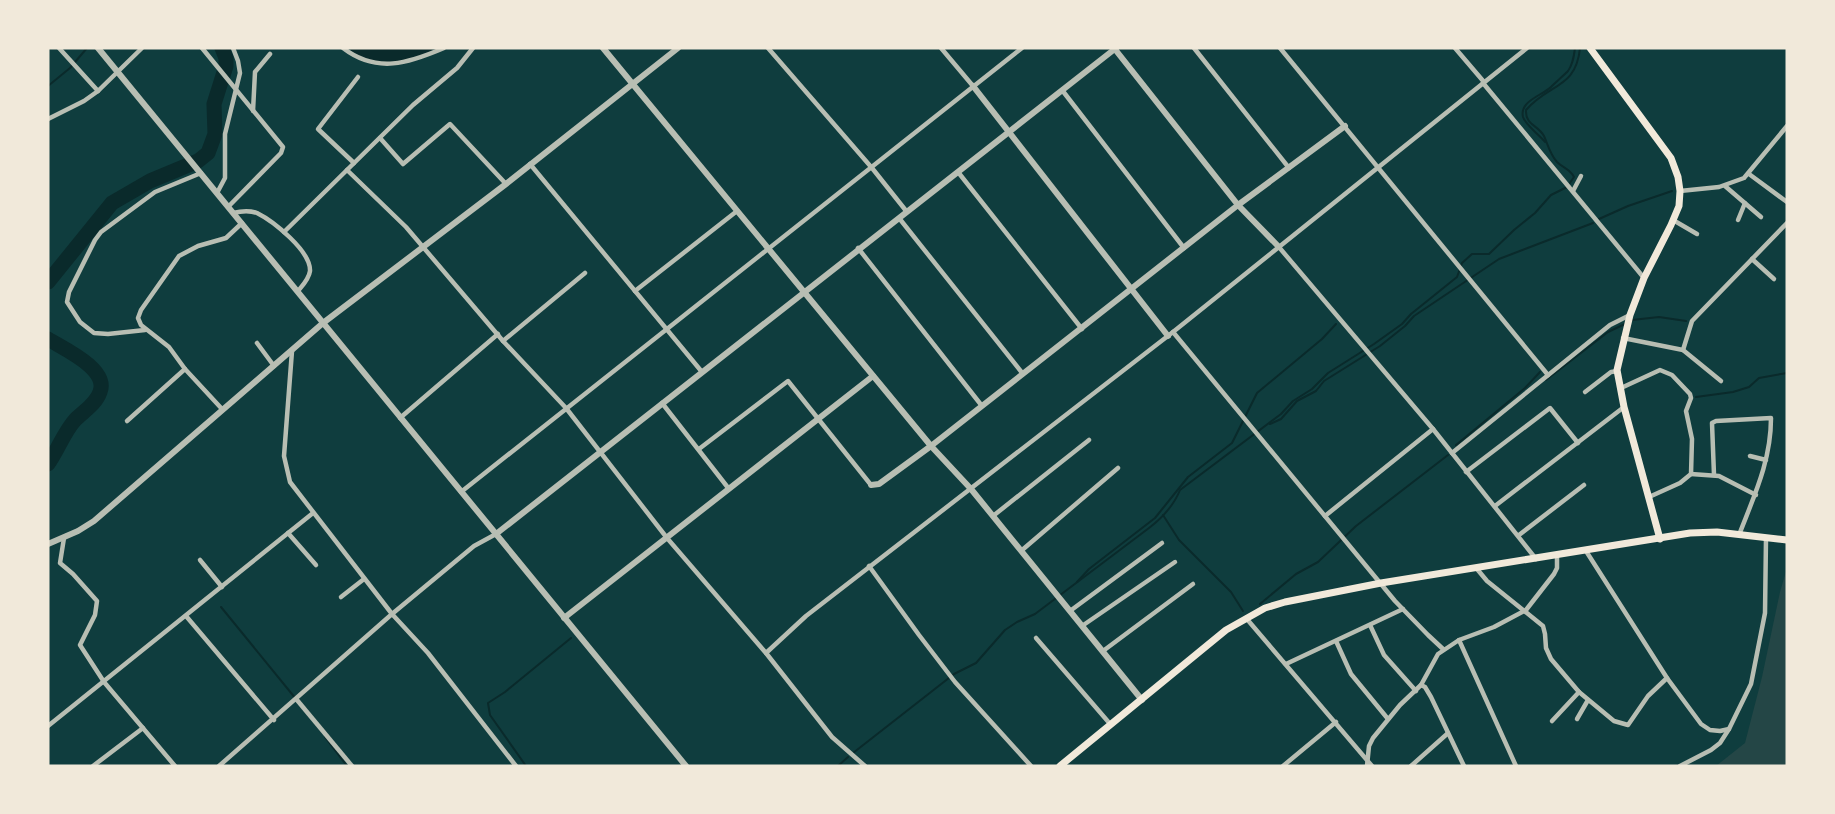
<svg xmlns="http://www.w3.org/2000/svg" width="1835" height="814" viewBox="0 0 1835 814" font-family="Karla,sans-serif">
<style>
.green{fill:#244646}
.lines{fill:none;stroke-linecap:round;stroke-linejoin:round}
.stream{stroke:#0a2a2b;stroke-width:2}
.river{stroke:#0a2a2b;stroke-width:15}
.minor{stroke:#b8beb3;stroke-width:4.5}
.tertiary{stroke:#b8beb3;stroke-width:6}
.secondary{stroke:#f1e9da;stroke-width:7}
</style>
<rect width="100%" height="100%" fill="#0f3d3e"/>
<polygon class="green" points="1787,568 1787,766 1716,766 1745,743 1762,677 1780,592"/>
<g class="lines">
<g class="stream">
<polyline points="48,86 70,68 87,48"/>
<path d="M1545 142C1539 134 1526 126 1523 117 1519 101 1543 95 1551 87 1556 82 1563 76 1568 71 1573 64 1574 56 1575 48"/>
<polyline points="1599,219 1628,206 1672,191"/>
<polyline points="1632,320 1659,317 1686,321"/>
<polyline points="1546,380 1608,332 1627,323"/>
<polyline points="1696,397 1733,392 1749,387 1759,378 1787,373"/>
<polyline points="1270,424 1281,419 1297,401 1316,391 1324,381 1380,346 1405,326 1414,316 1499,259 1593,223"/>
<polyline points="1456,445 1525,388 1540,372"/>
<polyline points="1163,515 1179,540 1231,592 1243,611"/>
<polyline points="1077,582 1089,569 1155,518 1188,477 1232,443 1257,393 1322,339 1336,324"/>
<polyline points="1260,604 1296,574 1318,562 1356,526 1448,455"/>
<polyline points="221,607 296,699"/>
<polyline points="325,737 347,766"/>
<path d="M853 753 954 674 976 663 1005 630 1017 622 1035 614 1149 528C1162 518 1174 505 1180 490L1281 414 1293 401 1312 389 1328 373 1374 344 1402 324 1411 314 1457 277 1462 263 1472 254H1489L1514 230 1535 213 1551 195 1567 187 1574 177C1570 169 1563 168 1557 162 1550 154 1548 145 1544 136 1538 125 1525 125 1526 110 1549 83 1576 89 1580 48"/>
<polyline points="526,766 490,715 488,703 505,692 571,638"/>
<polyline points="838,766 848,757"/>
</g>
<g class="river">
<path d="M358 48C381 59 401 55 425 48"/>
<polyline points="48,282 112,203 150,181 198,161 208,153 215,134 214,104 226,66 226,58 222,48"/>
<path d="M48 339C64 349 109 369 100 392 96 404 84 411 75 420 64 432 58 450 48 464"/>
</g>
<g class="minor">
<polyline points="59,48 98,91"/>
<polyline points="202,48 283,147 281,153 228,207"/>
<path d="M343 48C377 74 409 63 444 48"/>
<polyline points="768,48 872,168 907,212"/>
<polyline points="941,48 973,86"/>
<polyline points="1194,48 1289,168"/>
<polyline points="1280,48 1548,375"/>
<polyline points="1455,48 1484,82"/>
<polyline points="1483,83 1644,278"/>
<polyline points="1062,90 1184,248"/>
<polyline points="253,111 255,72 270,54"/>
<polyline points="48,119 84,101 98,91 142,48"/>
<polyline points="380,138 403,164 450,124 506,184"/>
<polyline points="354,163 318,129 358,77"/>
<polyline points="530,164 702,372"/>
<polyline points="347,170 406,227 503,341 566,408 667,538 766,653 832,737 865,766"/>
<polyline points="958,172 1082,329"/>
<polyline points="1749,174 1787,202"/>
<polyline points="1725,186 1761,217"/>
<polyline points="1573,191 1581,176"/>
<polyline points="1680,191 1719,187 1744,178 1787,126"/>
<polyline points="217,193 225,178 225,134 240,73 238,61 233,48"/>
<path d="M233 213C241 211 249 210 257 213 273 221 311 251 310 271 309 279 303 285 298 291"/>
<polyline points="899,218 1023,374"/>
<polyline points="1673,220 1697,234"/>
<polyline points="1738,220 1745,203"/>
<polyline points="284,232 413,105 457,68 473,48"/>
<polyline points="1278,246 1433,429 1536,559"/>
<polyline points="858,248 982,406"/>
<polyline points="1752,259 1774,279"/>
<polyline points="635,291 737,211"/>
<polyline points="145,330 108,334 94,333 80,322 67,302 69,292 95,240 101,232 155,192 201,173"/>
<polyline points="1173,332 1395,601 1428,635 1443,649"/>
<polyline points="1623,338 1683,350 1721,381"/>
<polyline points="503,341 585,273"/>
<polyline points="257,343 274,366"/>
<polyline points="1683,350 1692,321 1787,223"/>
<polyline points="292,351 284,456 290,482 392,614 428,653 516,766"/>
<polyline points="1621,388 1660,370 1672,375 1690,394 1691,398 1686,411 1692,439 1691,474 1680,483 1649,497"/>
<polyline points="1585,392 1611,372 1618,371"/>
<polyline points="662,403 729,489"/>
<polyline points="222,409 185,369 169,347 141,325 138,318 141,310 179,256 198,246 226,238 242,223"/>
<polyline points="400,418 498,334"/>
<polyline points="127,421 185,369"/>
<polyline points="699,449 788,381 871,485"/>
<polyline points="1452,453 1610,325 1630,315"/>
<polyline points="1750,456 1766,460"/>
<polyline points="1466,472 1550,408 1578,443"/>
<polyline points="1691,474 1719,476 1756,495"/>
<path d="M1714 475 1712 423 1716 421 1771 418C1771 461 1754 496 1739 535"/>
<polyline points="461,492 1022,48"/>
<polyline points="1495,506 1624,407"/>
<polyline points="993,516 1089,440"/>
<polyline points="1325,516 1433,429"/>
<polyline points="288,533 316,565"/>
<polyline points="1519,535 1584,485"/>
<polyline points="64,538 60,563 73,574 97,601 95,615 80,645 104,682 175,766"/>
<polyline points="1021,551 1118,468"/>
<polyline points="1586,551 1667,678 1701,724 1710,730 1720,731 1729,729"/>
<polyline points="200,560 222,587"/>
<polyline points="869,566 919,635 955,682 1031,766"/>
<polyline points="1477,569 1487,581 1543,626 1545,634 1546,648 1551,659 1579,692 1614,721 1628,725 1648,696 1667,678"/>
<polyline points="341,597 364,579"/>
<polyline points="1070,611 1162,543"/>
<polyline points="186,616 274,720"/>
<polyline points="1246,618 1372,766"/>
<polyline points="1370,625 1384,655 1416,691"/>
<polyline points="1082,626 1175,562"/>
<polyline points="1036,638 1111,725"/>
<polyline points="1459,640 1516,766"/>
<polyline points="1336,641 1351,674 1388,719"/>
<polyline points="1103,651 1193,584"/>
<polyline points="766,653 806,616 1173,332 1527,48"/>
<polyline points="1286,664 1403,609"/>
<polyline points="1421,685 1425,687 1431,697 1464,766"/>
<polyline points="297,700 352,766"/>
<polyline points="1577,719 1588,700"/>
<polyline points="1552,721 1579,692"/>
<polyline points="48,726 313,513"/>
<polyline points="93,766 143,728"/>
<polyline points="219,766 392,614 474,546 496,534"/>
<polyline points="1283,766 1336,722"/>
<polyline points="1367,766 1369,746 1373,738 1400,705 1421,685 1438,654 1459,640 1494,627 1526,610 1554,574 1557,568 1557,556"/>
<polyline points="1411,766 1447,734"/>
<polyline points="1680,766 1711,750 1720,743 1729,729 1751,684 1765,613 1766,538"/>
</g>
<g class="tertiary">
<polyline points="98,48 686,766"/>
<polyline points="603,48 931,446 971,489 1142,700"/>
<polyline points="1114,48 1238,205 1278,246"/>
<polyline points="973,86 1168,336"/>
<polyline points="871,485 879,484 931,446 1238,205 1345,126"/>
<polyline points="496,534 1116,48"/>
<polyline points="48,544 78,531 94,521 323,323 506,184 678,48"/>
<polyline points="564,618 873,376"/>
</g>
<g class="secondary">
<polyline points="1590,48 1671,158 1678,177 1680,191 1679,206 1671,225 1644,278 1630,315 1617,370 1624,407 1660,539"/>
<polyline points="1060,766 1226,630 1265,608 1285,602 1381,583 1690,533 1717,532 1787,540"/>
</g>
</g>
<rect width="1835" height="814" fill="none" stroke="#f1e9da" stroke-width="99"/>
</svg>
